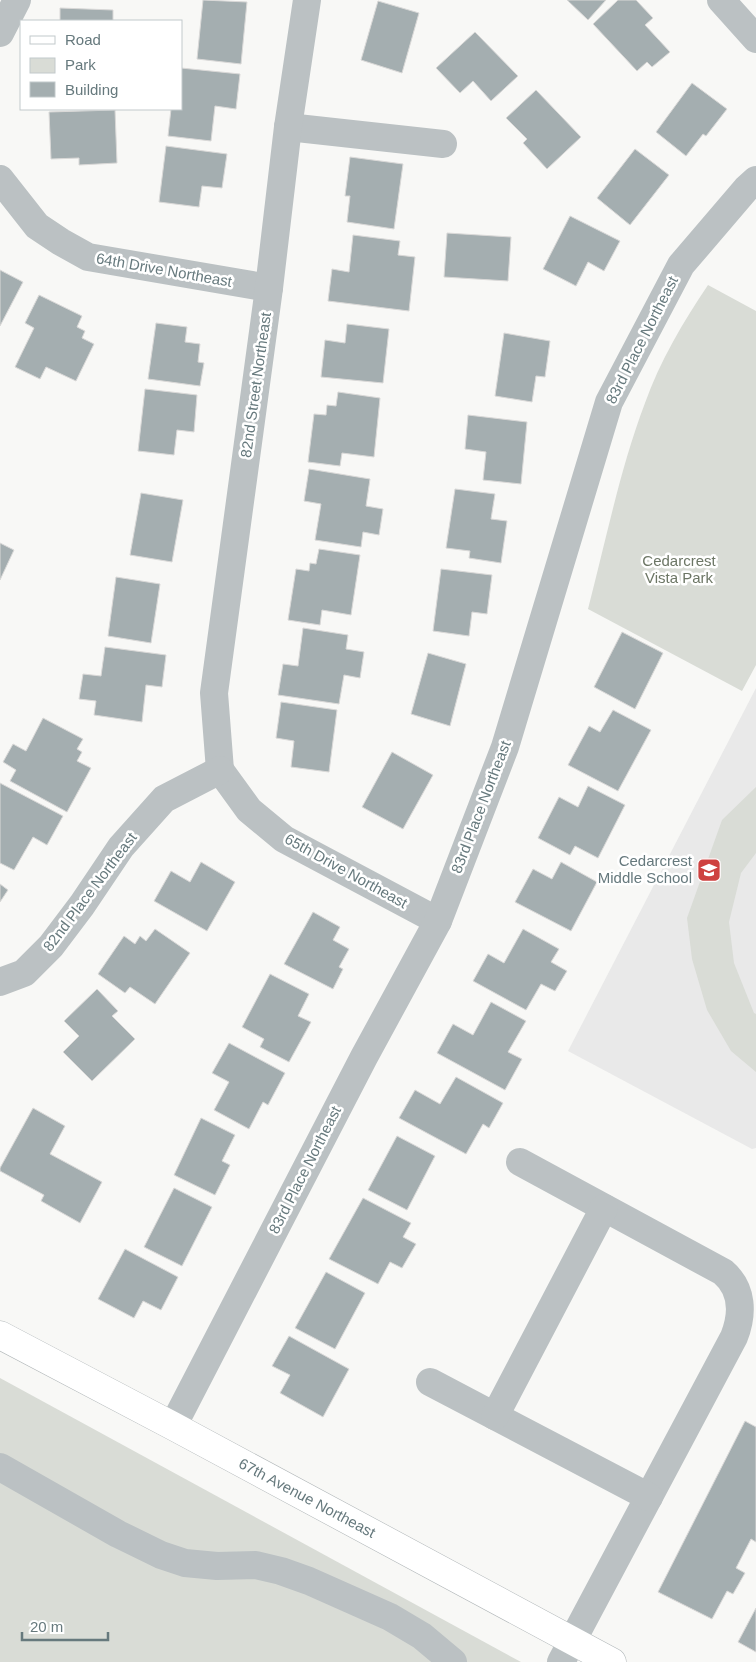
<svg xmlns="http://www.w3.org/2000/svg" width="756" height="1662" viewBox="0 0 756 1662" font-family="Helvetica,sans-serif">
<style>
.built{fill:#e9e9e9}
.green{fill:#d9dcd6}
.building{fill:#a4aeb0;stroke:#dad9d8}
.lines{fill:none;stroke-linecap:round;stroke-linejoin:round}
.major-casing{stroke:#b0b6b8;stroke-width:29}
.minor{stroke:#bbc1c3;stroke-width:28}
.major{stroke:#fff;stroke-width:28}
.labels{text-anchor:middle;stroke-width:5;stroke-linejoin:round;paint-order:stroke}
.street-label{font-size:15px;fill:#66797d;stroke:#fff}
.park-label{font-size:15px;fill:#6c7665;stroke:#fff}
.poi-label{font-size:15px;fill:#66797d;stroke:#fff;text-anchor:end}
</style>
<rect width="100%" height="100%" fill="#f8f8f6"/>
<polygon class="built" points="756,688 756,1148 752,1149 568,1051"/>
<g class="green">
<path d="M708 285 756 311V665L742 691 588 609C606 540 620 469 645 403 660 361 683 322 708 285Z"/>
<polygon points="756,787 756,853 741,873 729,922 734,963 754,1013 756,1014 756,1072 731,1051 707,1010 692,959 687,918 722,820"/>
<polygon points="0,1378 521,1662 0,1662"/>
</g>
<g class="building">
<polygon points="203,0 247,2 241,64 197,59"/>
<polygon points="567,0 606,0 588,20"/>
<polygon points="618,0 636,0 653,18 645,25 670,52 652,67 647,62 637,71 593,24"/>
<polygon points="378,1 419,13 402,73 361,60"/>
<polygon points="60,8 113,10 113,21 60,21"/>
<polygon points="475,32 518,76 491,101 473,81 460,93 436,68"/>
<polygon points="181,68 240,74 236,109 215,106 211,141 168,136 171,109 181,109"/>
<polygon points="692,83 727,109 706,136 703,134 686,156 656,132"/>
<polygon points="536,90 581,137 547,169 523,143 527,139 506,118"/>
<polygon points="115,110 117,163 79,165 79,158 51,159 49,112"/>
<polygon points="166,146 227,154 222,188 202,186 199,207 159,202"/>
<polygon points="635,149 669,175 630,225 597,198"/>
<polygon points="350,157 403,164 394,229 347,222 350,196 345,196"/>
<polygon points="570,216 620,241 604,271 588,262 576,286 543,269"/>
<polygon points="447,233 511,237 508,281 444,277"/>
<polygon points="353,235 400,241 398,255 415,257 409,311 328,301 332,269 349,272"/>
<polygon points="0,270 23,282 0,326"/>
<polygon points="39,295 82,316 77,327 85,331 82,338 94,344 76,381 46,367 40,379 15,367 34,328 25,323"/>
<polygon points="156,323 187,327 185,342 200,344 198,362 204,363 200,386 148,379"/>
<polygon points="347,324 389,329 383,383 321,377 325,340 345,343"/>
<polygon points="504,333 550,341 545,377 536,376 532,402 495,396"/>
<polygon points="145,389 197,395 194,432 177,430 174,455 138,451"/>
<polygon points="338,392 380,398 374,457 342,453 340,466 308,462 314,414 326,415 327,405 336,406"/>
<polygon points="468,415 527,422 521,484 483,480 486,452 465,449"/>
<polygon points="309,469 370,479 366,506 383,509 379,535 363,532 361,547 315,540 321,504 304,501"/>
<polygon points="455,489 495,494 491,519 507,521 501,563 469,558 470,551 446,548"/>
<polygon points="141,493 183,500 172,562 130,555"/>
<polygon points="0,543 14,550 0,580"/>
<polygon points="319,549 360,555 351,615 322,610 320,625 288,620 296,569 309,571 310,563 316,564"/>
<polygon points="441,569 492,575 487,614 472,612 469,636 433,631"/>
<polygon points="116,577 160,584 151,643 108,636"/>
<polygon points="303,628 348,635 346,649 364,652 360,678 344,675 339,704 278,695 283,664 298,666"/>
<polygon points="622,632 663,653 635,709 594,687"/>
<polygon points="105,647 166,655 162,687 146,685 142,722 94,715 96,701 79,699 83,674 101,676"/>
<polygon points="428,653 466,664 450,726 411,714"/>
<polygon points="281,702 337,710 329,772 291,767 294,741 276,738"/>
<polygon points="613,710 651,730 618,791 568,765 589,726 600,732"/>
<polygon points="43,718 83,739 77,749 82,752 77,761 91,768 67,812 10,781 16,770 3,762 13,744 26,751"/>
<polygon points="392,752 433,775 403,829 362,807"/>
<polygon points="0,783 63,816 47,845 33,837 14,870 0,863"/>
<polygon points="588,786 625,805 598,858 575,846 570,855 538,838 559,797 578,807"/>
<polygon points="201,862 235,882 207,931 154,901 171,871 190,882"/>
<polygon points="561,862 597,882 571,931 515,902 533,869 552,879"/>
<polygon points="0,884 8,890 0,902"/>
<polygon points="313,912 340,927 333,940 349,949 339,967 343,969 333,989 284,964"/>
<polygon points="155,929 190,953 155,1004 130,987 125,993 98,974 124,936 135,944 140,936 146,941"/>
<polygon points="523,929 559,949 551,962 567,971 555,991 541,984 526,1010 473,981 488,954 504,963"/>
<polygon points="270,974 309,994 298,1016 311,1022 289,1062 260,1047 264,1039 242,1027"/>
<polygon points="97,989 118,1011 112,1016 135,1039 92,1081 63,1052 79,1036 64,1021"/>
<polygon points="491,1002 526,1021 508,1052 522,1059 505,1090 437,1053 453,1024 473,1035"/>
<polygon points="229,1043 285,1073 268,1105 263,1102 249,1129 214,1110 229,1082 212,1073"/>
<polygon points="456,1077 503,1103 489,1128 483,1124 466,1154 399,1118 415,1090 440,1104"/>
<polygon points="33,1108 65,1126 50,1154 102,1182 80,1223 41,1201 44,1195 0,1171 0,1168"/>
<polygon points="201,1118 235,1135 222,1161 230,1165 215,1195 174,1175"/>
<polygon points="397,1136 435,1156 407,1210 368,1190"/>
<polygon points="174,1188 212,1207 182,1266 144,1247"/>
<polygon points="363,1198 411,1223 403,1237 416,1244 402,1268 390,1262 378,1284 329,1259"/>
<polygon points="125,1249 178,1277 161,1310 143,1301 134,1318 98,1299"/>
<polygon points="326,1272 365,1293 335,1349 295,1328"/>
<polygon points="289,1336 349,1369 323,1417 280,1393 290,1375 272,1366"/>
<polygon points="745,1421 756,1427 756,1542 751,1539 736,1568 745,1573 733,1594 727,1591 712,1619 658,1592"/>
<polygon points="756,1608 756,1652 738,1642"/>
</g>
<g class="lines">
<g class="major-casing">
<polyline id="major" points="0,1335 173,1426 612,1662"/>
</g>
<g class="minor">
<polyline points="721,0 756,39"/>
<polyline points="0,33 17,0"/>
<polyline points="288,127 443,144"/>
<polyline points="0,179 37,226 61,242 88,257 269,288"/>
<polyline points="220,770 214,693 269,288 288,127 307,0"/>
<polyline points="220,770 249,810 284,839 438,921"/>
<polyline points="0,982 24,973 51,946 82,905 121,847 164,799 220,770"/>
<path d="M520 1162 723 1272C743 1289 743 1314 734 1337L561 1662"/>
<polyline points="430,1382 649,1497"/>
<polyline points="495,1416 604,1208"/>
<polyline points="173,1426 364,1057 438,921 505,747 609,402 681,265 746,189 756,180"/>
<polyline points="0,1467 118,1534 161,1555 185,1563 217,1566 256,1565 281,1571 309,1581 390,1617 422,1636 453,1662"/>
</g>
<use href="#major" class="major"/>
</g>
<defs>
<g id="school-square" transform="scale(1.25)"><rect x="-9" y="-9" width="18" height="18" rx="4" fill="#ce4240" stroke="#fff"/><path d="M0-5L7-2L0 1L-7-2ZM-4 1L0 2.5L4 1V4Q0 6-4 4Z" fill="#fff"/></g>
</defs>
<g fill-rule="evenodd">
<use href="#school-square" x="709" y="870"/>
</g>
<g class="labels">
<g class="street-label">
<text transform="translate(164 270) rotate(10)" y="5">64th Drive Northeast</text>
<text transform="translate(642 340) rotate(-63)" y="5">83rd Place Northeast</text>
<text transform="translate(256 385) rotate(-82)" y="5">82nd Street Northeast</text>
<text transform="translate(481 807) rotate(-69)" y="5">83rd Place Northeast</text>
<text transform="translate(346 871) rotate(29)" y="5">65th Drive Northeast</text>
<text transform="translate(90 892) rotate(-53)" y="5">82nd Place Northeast</text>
<text transform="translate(305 1170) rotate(-63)" y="5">83rd Place Northeast</text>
<text transform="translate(307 1498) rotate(28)" y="5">67th Avenue Northeast</text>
</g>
<g class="park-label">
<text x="679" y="566">Cedarcrest<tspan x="679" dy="17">Vista Park</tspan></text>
</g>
<g class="poi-label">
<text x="692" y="866">Cedarcrest<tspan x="692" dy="17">Middle School</tspan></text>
</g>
</g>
<rect x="20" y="20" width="162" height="90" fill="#ffffff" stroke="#c2c9cb"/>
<rect x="30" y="36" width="25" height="8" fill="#ffffff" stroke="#c2c9cb"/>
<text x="65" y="45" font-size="15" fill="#66797d">Road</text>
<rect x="30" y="58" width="25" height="15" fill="#d9dcd6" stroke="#c2c9cb"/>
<text x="65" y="70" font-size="15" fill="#66797d">Park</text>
<rect x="30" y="82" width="25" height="15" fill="#a4aeb0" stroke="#c2c9cb"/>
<text x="65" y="95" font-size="15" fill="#66797d">Building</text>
<path d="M22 1632v8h86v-8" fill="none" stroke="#66797d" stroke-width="2.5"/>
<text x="30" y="1632" font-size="15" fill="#66797d" stroke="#ffffff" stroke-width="4" paint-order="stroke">20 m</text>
</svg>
